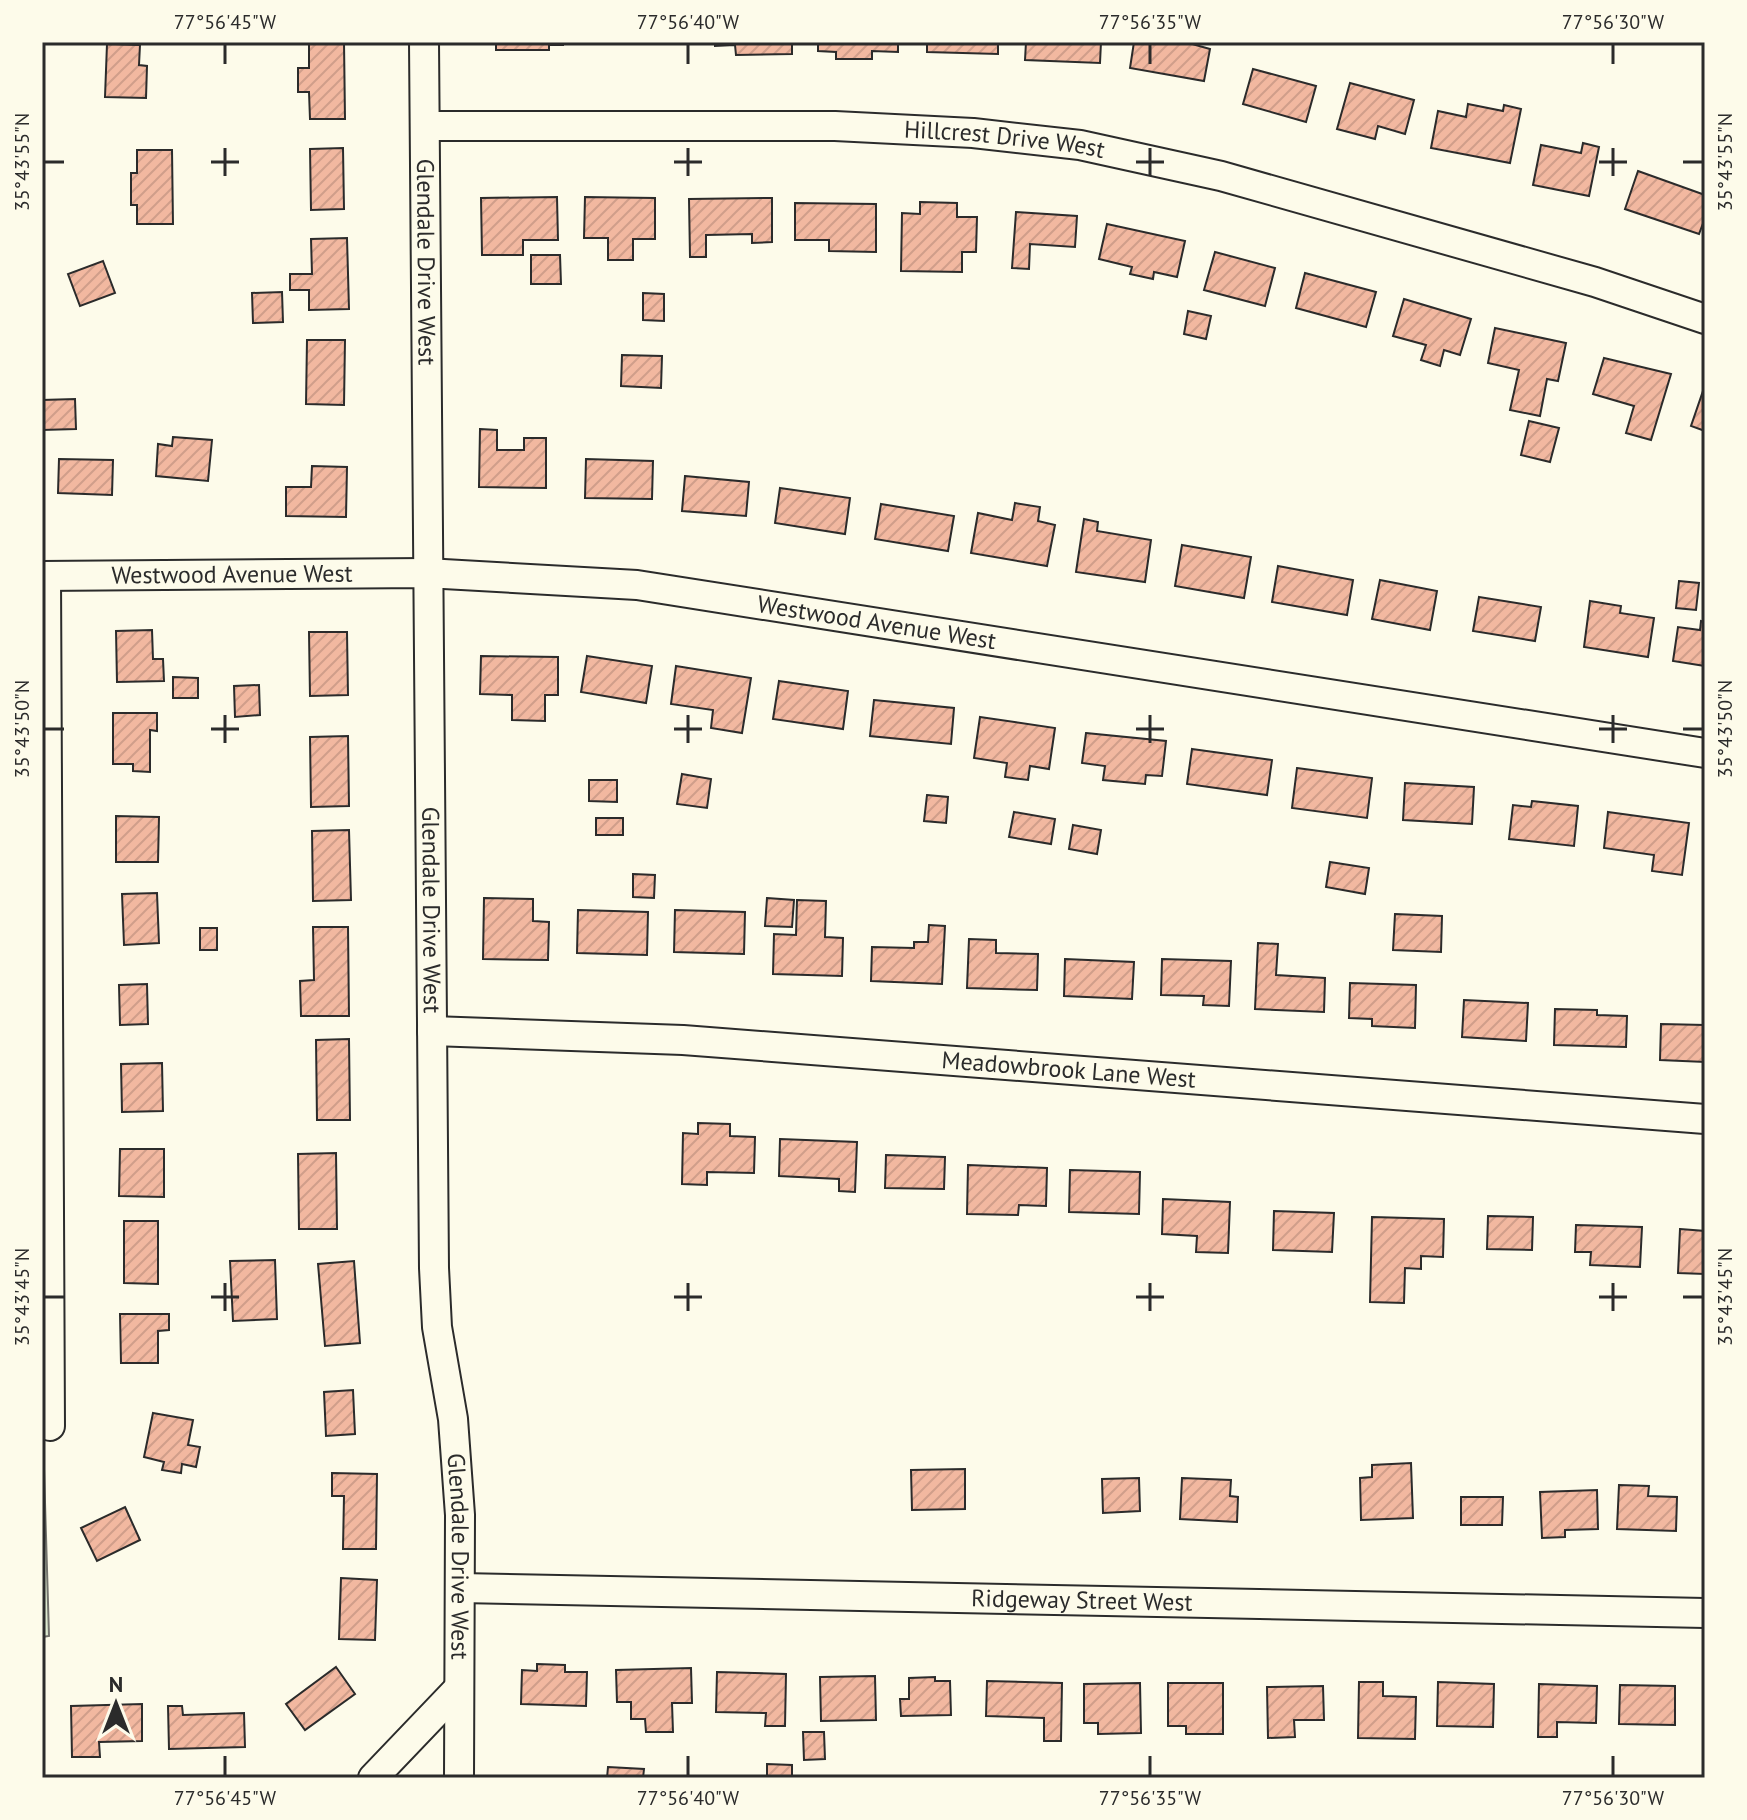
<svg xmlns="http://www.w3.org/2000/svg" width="1747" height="1820" viewBox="0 0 1747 1820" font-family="'PT Sans',sans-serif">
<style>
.park{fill:#deebd1;stroke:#74746e;stroke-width:2}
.building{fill:url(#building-hatch);stroke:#2b2b2b;stroke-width:2}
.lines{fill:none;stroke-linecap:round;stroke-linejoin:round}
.minor-casing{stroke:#2b2b2b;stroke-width:32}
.minor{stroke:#fdfbea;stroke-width:28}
.ticks{fill:none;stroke:#2b2b2b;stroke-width:3}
.labels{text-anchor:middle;stroke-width:6;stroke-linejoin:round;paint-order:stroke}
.street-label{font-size:24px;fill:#2b2b2b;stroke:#fdfbea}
.neatline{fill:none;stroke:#2b2b2b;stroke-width:3}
.ticks-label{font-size:20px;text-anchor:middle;fill:#2b2b2b}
</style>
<defs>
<pattern id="building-hatch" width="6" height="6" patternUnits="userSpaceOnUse" patternTransform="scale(2)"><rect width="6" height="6" fill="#f2b8a0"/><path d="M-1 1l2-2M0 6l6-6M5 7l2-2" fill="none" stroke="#d09e8a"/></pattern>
</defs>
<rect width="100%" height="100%" fill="#fdfbea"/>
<polygon class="park" points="42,1468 44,1469 49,1636 42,1637"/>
<g class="building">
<polygon points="344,42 345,119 310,119 309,92 298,92 298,68 309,68 309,43"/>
<polygon points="496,42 563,42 563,45 549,45 549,50 496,50"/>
<polygon points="715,42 792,42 792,54 736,55 735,45 715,46"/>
<polygon points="818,42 898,42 898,52 872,51 872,59 836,59 836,52 818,51"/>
<polygon points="927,42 998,42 998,54 927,52"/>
<polygon points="1026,42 1101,42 1100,63 1025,60"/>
<polygon points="1134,42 1185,42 1210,49 1204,81 1130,68"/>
<polygon points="107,44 140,45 139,65 147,66 146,98 105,97"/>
<polygon points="1253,69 1316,86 1306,122 1243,104"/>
<polygon points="1350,83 1414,100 1405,134 1378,126 1375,139 1337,129"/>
<polygon points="1468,104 1503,111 1504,105 1521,109 1510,163 1431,148 1438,111 1466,117"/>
<polygon points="1583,143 1599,147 1589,196 1533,185 1541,145 1581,153"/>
<polygon points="343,148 344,209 311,210 310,149"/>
<polygon points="137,150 172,150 173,224 137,224 137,205 131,205 131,173 137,173"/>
<polygon points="1638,171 1705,195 1705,218 1699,234 1625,209"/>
<polygon points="557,197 558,240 523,240 523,255 482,255 481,198"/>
<polygon points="585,197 655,198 655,239 633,239 633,260 608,260 608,238 584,238"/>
<polygon points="772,198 772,242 752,243 752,234 706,235 706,257 690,257 689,199"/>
<polygon points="920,202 957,203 957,217 977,217 976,252 962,252 962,272 901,271 902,213 920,214"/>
<polygon points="795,203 876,204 876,252 829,251 829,240 795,240"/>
<polygon points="1016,212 1077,216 1075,247 1030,244 1029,269 1012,268"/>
<polygon points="1107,224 1185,241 1177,277 1154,272 1153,279 1130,274 1132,267 1099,259"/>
<polygon points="347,238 349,309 309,310 309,290 290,290 290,274 312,274 311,239"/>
<polygon points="1215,252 1275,268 1265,306 1204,290"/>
<polygon points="531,255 560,255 561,284 531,284"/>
<polygon points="103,261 115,293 80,306 68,274"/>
<polygon points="1305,273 1376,292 1366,327 1296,308"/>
<polygon points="282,292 283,322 253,323 252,293"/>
<polygon points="643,293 664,294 664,321 643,320"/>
<polygon points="1404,299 1471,319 1460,355 1444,350 1440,366 1421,360 1426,345 1393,336"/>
<polygon points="1188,311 1211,316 1206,339 1184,334"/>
<polygon points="1495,328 1566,343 1558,381 1547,379 1540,416 1510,410 1519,370 1488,363"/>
<polygon points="307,340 345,340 344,405 306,404"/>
<polygon points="622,355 662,356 661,388 621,386"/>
<polygon points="1604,358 1671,374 1651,440 1626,433 1634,406 1593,394"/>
<polygon points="1703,391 1705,392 1705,431 1691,426"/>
<polygon points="75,399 76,429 42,430 42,400"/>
<polygon points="1529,421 1559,428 1550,462 1521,455"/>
<polygon points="480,429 497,430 497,450 524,450 524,438 546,438 546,488 479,487"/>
<polygon points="173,437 212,440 208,481 156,476 158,444 172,446"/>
<polygon points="59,459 113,460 112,495 58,493"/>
<polygon points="586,459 653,461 652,499 585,498"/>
<polygon points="312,466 347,467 346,517 286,516 286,487 311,487"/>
<polygon points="685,476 749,482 746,516 682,511"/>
<polygon points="780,488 850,498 845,534 775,523"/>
<polygon points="1015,503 1040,507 1038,521 1055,525 1047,566 971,553 978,513 1012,520"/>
<polygon points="881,504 954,516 948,551 875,539"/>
<polygon points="1084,519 1098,522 1097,531 1151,540 1145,582 1076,572"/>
<polygon points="1182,545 1251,557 1244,598 1175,586"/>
<polygon points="1278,566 1353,580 1347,615 1272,602"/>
<polygon points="1380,580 1437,591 1430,630 1372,619"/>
<polygon points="1679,581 1699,583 1696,610 1676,608"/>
<polygon points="1479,597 1541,607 1535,641 1473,631"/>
<polygon points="1590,601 1621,606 1620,613 1654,618 1648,657 1584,647"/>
<polygon points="1701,621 1705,622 1705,666 1673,661 1678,627 1700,630"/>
<polygon points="152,630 153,659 163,659 164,681 117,682 116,631"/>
<polygon points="309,632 347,632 348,695 310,696"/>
<polygon points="481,656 558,657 558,695 545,695 545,721 512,720 512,695 480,694"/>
<polygon points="587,656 652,666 646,703 581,692"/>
<polygon points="676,666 751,678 742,733 711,728 713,710 671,704"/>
<polygon points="173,677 198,678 198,698 173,698"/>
<polygon points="779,681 848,691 843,729 773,719"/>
<polygon points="259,685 260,715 235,717 234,686"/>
<polygon points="874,700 954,708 951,744 870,736"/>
<polygon points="113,713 157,713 157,731 150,730 150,772 133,771 133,764 113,764"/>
<polygon points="980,717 1055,728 1049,769 1030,766 1028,780 1005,777 1007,763 974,758"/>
<polygon points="1086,733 1166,741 1162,776 1146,775 1145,784 1103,780 1105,766 1082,763"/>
<polygon points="348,736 349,806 311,807 310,737"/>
<polygon points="1192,749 1272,760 1267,795 1187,784"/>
<polygon points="1297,768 1372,778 1367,818 1292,808"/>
<polygon points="682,774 711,779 707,808 677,804"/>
<polygon points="589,780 617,780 617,802 589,801"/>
<polygon points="1405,783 1474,787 1472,824 1403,820"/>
<polygon points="927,795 948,797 946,823 924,821"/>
<polygon points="1532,801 1578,806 1574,846 1509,839 1513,805 1531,807"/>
<polygon points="1014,812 1055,819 1051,844 1009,837"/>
<polygon points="1608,812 1689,823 1682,875 1652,871 1654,855 1604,848"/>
<polygon points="116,816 159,817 158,862 116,862"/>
<rect x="596" y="818" width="27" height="17"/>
<polygon points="1073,825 1101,830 1097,854 1069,849"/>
<polygon points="349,830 351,900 313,901 312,831"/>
<polygon points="1330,862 1369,868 1365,894 1326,887"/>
<polygon points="633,874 655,875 654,898 633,897"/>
<polygon points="157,893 159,943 124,945 122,894"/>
<polygon points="484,898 533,899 533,921 549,922 548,960 483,959"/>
<polygon points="767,898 794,900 792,927 765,926"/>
<polygon points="797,900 826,901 825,937 843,938 842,976 773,974 774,934 796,935"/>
<polygon points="578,910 648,912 647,955 577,953"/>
<polygon points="675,910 745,912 744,954 674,952"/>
<polygon points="1395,914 1442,916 1441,952 1393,950"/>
<polygon points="929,925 945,926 942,984 871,981 872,947 914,948 914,942 928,942"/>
<polygon points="313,927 348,927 349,1016 301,1016 300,981 314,980"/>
<rect x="200" y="928" width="17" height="22"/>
<polygon points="969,939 996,940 996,953 1038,954 1037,990 967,988"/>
<polygon points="1258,943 1278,944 1276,975 1325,978 1324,1012 1255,1009"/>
<polygon points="1065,959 1134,962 1132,999 1064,996"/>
<polygon points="1162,959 1231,961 1229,1006 1203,1005 1204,996 1161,995"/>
<polygon points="1350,983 1416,985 1415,1028 1372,1026 1372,1019 1349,1018"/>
<polygon points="147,984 148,1024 120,1025 119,985"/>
<polygon points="1464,1000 1528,1003 1526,1041 1462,1037"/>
<polygon points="1555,1009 1597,1010 1597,1015 1627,1016 1626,1047 1554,1045"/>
<polygon points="1661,1024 1705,1025 1705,1062 1660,1060"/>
<polygon points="349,1039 350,1120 317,1120 316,1040"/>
<polygon points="162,1063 163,1111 122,1112 121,1064"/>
<polygon points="698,1123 730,1124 730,1136 755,1137 754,1173 707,1172 707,1185 682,1184 683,1133 698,1134"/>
<polygon points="780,1139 857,1142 855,1192 839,1191 839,1179 779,1176"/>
<polygon points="120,1149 164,1149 164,1197 119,1196"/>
<polygon points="336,1153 337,1229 299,1229 298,1154"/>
<polygon points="886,1155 945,1157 944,1189 885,1188"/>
<polygon points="968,1165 1047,1168 1046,1206 1019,1205 1018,1215 967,1214"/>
<polygon points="1070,1170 1140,1172 1139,1214 1069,1212"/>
<polygon points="1163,1199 1230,1202 1228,1253 1196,1252 1197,1236 1162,1234"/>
<polygon points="1274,1211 1334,1213 1332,1252 1273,1250"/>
<polygon points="1488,1216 1533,1217 1532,1250 1487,1249"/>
<polygon points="1372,1217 1444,1219 1443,1257 1421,1256 1421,1269 1405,1268 1404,1303 1370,1302"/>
<polygon points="124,1221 158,1221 158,1284 124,1283"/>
<polygon points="1576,1225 1642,1227 1640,1267 1590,1265 1591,1252 1575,1252"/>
<polygon points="1680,1229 1705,1231 1705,1274 1678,1273"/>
<polygon points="275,1260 277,1319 233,1321 230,1261"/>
<polygon points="354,1261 360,1343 325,1346 318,1264"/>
<polygon points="120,1314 169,1314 169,1330 158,1331 158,1363 121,1363"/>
<polygon points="353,1390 355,1434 326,1436 324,1392"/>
<polygon points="153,1413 193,1420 188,1445 200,1447 196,1467 182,1464 181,1473 162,1470 164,1462 144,1457"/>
<polygon points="1411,1463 1413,1518 1361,1520 1360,1478 1372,1477 1372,1465"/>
<polygon points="965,1469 965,1509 912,1510 911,1470"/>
<polygon points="332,1473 377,1474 376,1549 343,1549 344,1496 332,1496"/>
<polygon points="1139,1478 1140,1511 1103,1513 1102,1479"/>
<polygon points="1182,1478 1231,1480 1230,1496 1238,1497 1237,1522 1180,1519"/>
<polygon points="1619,1485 1649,1486 1648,1496 1677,1497 1676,1531 1617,1529"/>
<polygon points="1597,1490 1598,1529 1565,1530 1565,1537 1542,1538 1540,1492"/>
<polygon points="1461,1497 1503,1497 1502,1525 1461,1525"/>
<polygon points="125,1507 140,1540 97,1561 81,1528"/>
<polygon points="341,1578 377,1580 375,1640 339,1639"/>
<polygon points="537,1664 565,1665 565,1672 587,1672 586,1706 521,1704 522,1670 537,1671"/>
<polygon points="336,1667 355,1694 305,1730 286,1704"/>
<polygon points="691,1668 692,1703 672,1703 673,1732 646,1732 645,1719 631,1719 631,1702 617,1702 616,1670"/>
<polygon points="717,1672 786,1674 785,1726 765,1726 766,1713 716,1712"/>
<polygon points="875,1676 876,1720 821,1721 820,1677"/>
<polygon points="935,1677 935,1681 950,1681 951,1715 901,1716 900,1699 909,1699 909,1678"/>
<polygon points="987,1681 1062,1683 1061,1741 1044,1741 1044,1718 986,1716"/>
<polygon points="1359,1682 1383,1682 1383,1696 1416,1697 1415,1739 1358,1738"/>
<polygon points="1438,1682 1494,1684 1493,1727 1437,1726"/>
<polygon points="1140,1683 1141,1733 1098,1734 1098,1723 1084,1723 1084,1684"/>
<polygon points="1168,1683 1223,1683 1223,1734 1186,1734 1186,1726 1168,1726"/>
<polygon points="1539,1684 1597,1686 1596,1723 1557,1722 1557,1737 1538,1737"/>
<polygon points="1620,1685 1675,1686 1675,1725 1619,1724"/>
<polygon points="1323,1686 1324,1720 1294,1720 1295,1737 1268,1738 1267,1687"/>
<polygon points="142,1704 142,1741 99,1742 100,1757 72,1757 71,1706"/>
<polygon points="168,1706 182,1706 183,1715 244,1713 245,1747 169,1749"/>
<polygon points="803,1732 824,1732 825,1759 804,1760"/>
<polygon points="767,1764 792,1765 792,1778 767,1778"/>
<polygon points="608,1767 644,1769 643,1778 607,1778"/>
</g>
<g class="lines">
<g class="minor-casing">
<g id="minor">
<path id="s1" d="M424 42 434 1268 437 1327 453 1419 460 1515 459 1778"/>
<path id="s2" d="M425 126H835L973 133 1080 145 1221 176 1595 282 1705 319"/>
<path id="s3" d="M42 576 426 573 637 585 1705 753"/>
<polyline points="46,576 50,1426"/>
<path id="s4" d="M432 1031 683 1040 1705 1119"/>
<path id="s5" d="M460 1588 1705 1613"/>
<polyline points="373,1778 458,1689"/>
</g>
</g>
<use href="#minor" class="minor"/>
</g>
<path class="ticks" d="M225 44V64M688 44V64M1150 44V64M1613 44V64M225 148V176M688 148V176M1150 148V176M1613 148V176M44 162H64M211 162H239M674 162H702M1136 162H1164M1599 162H1627M1683 162H1703M225 715V743M688 715V743M1150 715V743M1613 715V743M44 729H64M211 729H239M674 729H702M1136 729H1164M1599 729H1627M1683 729H1703M225 1283V1311M688 1283V1311M1150 1283V1311M1613 1283V1311M44 1297H64M211 1297H239M674 1297H702M1136 1297H1164M1599 1297H1627M1683 1297H1703M225 1756V1776M688 1756V1776M1150 1756V1776M1613 1756V1776"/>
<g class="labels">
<g class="street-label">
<text dy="8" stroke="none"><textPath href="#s2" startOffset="580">Hillcrest Drive West</textPath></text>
<text dy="8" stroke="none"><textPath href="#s1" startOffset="220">Glendale Drive West</textPath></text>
<text dy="8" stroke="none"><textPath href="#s3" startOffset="190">Westwood Avenue West</textPath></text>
<text dy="8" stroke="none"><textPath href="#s3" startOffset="838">Westwood Avenue West</textPath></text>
<text dy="8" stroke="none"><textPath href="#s1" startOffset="868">Glendale Drive West</textPath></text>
<text dy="8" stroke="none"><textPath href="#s4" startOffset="638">Meadowbrook Lane West</textPath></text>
<text dy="8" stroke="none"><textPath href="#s1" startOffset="1516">Glendale Drive West</textPath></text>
<text dy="8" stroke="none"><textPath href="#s5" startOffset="622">Ridgeway Street West</textPath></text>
</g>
</g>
<rect width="1747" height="1820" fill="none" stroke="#fdfbea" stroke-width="88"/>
<g transform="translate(116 1704)" stroke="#fdfbea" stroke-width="6" paint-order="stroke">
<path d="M0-6L14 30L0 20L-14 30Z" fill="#2b2b2b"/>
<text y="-12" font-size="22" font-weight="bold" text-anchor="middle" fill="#2b2b2b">N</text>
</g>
<rect x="44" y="44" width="1659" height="1732" class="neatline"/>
<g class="ticks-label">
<text x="225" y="29">77°56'45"W</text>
<text x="688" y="29">77°56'40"W</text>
<text x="1150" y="29">77°56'35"W</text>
<text x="1613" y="29">77°56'30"W</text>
<text transform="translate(22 162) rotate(-90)" y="7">35°43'55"N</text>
<text transform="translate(1725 162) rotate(-90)" y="7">35°43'55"N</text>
<text transform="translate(22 729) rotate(-90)" y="7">35°43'50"N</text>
<text transform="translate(1725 729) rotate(-90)" y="7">35°43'50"N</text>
<text transform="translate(22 1297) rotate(-90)" y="7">35°43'45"N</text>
<text transform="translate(1725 1297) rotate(-90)" y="7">35°43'45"N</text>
<text x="225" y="1805">77°56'45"W</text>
<text x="688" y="1805">77°56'40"W</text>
<text x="1150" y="1805">77°56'35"W</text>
<text x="1613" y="1805">77°56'30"W</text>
</g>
</svg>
